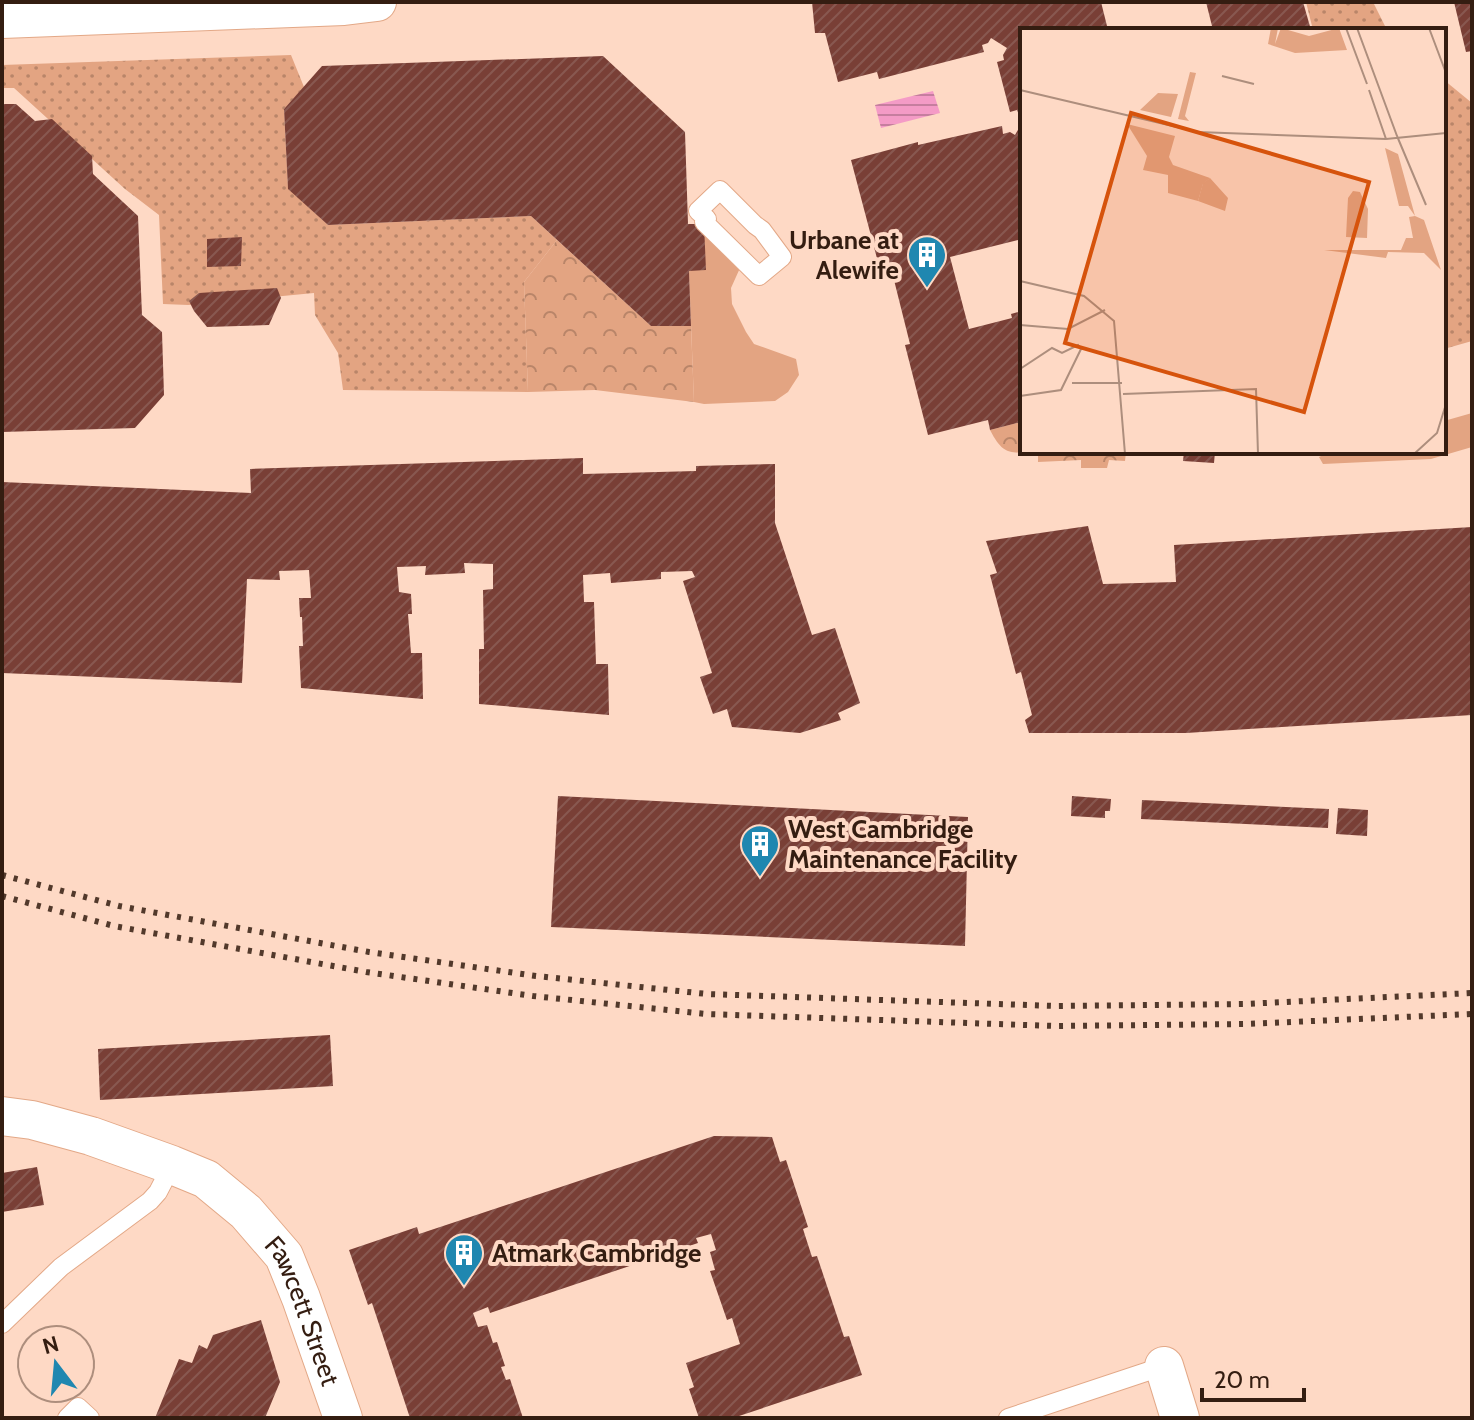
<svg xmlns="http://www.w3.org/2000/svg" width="1474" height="1420" viewBox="0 0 1474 1420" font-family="Cabin,sans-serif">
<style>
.grass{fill:#e3a482}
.forest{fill:url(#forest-crowns)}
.garden{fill:url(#garden-dots)}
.water{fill:url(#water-rules)}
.building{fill:url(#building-hatch)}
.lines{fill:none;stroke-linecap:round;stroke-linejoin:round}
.service-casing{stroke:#e3a887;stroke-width:20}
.minor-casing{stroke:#e3a887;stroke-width:40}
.service{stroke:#fff;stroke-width:18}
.minor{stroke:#fff;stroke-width:38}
.rail{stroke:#52392b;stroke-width:6;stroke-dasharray:4 8;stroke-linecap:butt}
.labels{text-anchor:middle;stroke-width:8;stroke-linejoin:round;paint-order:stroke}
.poi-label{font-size:26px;font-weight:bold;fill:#341d11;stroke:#fed9c5;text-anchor:start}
.street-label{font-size:26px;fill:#341d11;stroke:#fed9c5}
.inset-road{fill:none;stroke:#ad8e7d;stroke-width:2}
.view{fill:#d6530c;fill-opacity:0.15;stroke:#d6530c;stroke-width:4}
.inset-edge{fill:none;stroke:#341d11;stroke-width:4}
</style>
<defs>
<pattern id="forest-crowns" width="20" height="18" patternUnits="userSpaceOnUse" patternTransform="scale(2)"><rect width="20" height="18" fill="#e3a482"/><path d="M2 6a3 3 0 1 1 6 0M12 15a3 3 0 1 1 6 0" fill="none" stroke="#b98569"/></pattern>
<pattern id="garden-dots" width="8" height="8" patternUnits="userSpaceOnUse" patternTransform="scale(2)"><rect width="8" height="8" fill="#e3a482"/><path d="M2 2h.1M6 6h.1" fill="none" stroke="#b98569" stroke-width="1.8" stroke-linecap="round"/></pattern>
<pattern id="water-rules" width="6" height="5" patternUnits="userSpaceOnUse" patternTransform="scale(2)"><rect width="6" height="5" fill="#f49bc6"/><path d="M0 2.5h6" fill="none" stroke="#c67e9f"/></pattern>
<pattern id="building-hatch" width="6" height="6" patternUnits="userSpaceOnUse" patternTransform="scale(2)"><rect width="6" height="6" fill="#793f36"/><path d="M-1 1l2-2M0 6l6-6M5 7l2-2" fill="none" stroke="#885850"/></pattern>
</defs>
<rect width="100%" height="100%" fill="#fed9c5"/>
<g class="grass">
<polygon points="704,222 740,268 731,288 732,304 746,332 754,344 796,359 799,375 788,392 775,401 704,404 694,402 689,271"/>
<polygon points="1472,413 1472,447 1431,459 1323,464 1319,457 1329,452 1444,452 1444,421"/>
</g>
<g class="forest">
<polygon points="557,240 651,326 691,326 694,402 595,390 528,392 524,282"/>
<path d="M1017 423H1022V452H1126L1125 461 1109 460 1107 468H1081V460L1038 462V453C1010 452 1004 457 990 430Z"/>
</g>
<g class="garden">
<polygon points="1306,2 1373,2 1387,30 1313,30"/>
<polygon points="291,55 304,87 284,109 288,188 328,225 531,216 557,240 524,282 528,392 343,390 338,353 315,315 314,293 188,305 163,304 159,215 125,189 14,88 2,88 2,65"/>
<polygon points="1444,80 1472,103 1472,341 1444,349"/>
</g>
<polygon class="water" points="933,91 940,113 881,128 875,105"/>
<g class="building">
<polygon points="812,2 1101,2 1108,30 1022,30 1022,117 1019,115 1017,110 1010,112 997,62 1004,60 1003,55 1007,48 991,38 988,43 982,45 984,52 879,79 877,72 838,82 825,33 815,33"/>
<polygon points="1206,2 1303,2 1311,30 1213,30"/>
<polygon points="1454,2 1472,2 1472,51 1466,52"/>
<polygon points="603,56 685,132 688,224 704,224 706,270 689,271 691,326 651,326 531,216 328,225 288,189 284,109 322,66"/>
<polygon points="2,104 16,104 35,121 52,119 92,156 93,174 138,216 142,315 162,332 164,395 135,428 2,432"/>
<polygon points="1022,123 1022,239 950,257 969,329 1012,318 1011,314 1022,311 1022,423 1017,423 990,430 988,420 928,435 905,345 910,344 890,264 879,266 851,160 918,142 918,145 1002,126 1003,134 1010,132 1015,135"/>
<polygon points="242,237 241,266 207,267 207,239"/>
<polygon points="277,288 281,298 269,325 207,327 194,311 189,301 199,293"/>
<polygon points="1184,452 1215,452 1214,463 1183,461"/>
<polygon points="583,458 583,474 696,471 696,466 775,464 775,523 812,635 835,628 860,703 838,713 841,720 800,733 732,727 727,709 713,714 700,677 712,673 683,581 695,577 692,571 661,572 661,579 611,583 610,573 583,575 584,602 594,602 596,664 608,664 609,715 479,704 479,649 484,649 483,590 493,589 493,564 464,563 465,573 425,575 426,566 397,567 399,592 411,594 412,614 408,614 411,653 422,653 423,699 301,688 299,646 303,646 302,617 300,617 299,598 311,598 309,570 279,571 280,580 247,579 242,683 2,673 2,482 251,493 250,469"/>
<polygon points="1088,526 1103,584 1176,582 1174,545 1472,527 1472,715 1186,733 1029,733 1025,720 1032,715 1021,672 1016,674 990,575 997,573 986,541"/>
<polygon points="558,796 968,817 965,946 551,927"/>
<polygon points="1072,796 1111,799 1110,811 1105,811 1105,818 1071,816"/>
<polygon points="1142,800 1329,809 1328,828 1141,819"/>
<polygon points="1338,808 1368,810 1367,836 1336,834"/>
<polygon points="330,1035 333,1086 100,1100 98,1049"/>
<polygon points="714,1136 772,1137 780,1162 786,1160 808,1227 803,1229 812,1257 817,1256 844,1337 849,1336 862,1375 733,1418 699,1418 689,1389 694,1387 686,1363 740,1344 732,1318 727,1320 710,1271 715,1270 710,1252 716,1250 711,1234 696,1238 698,1243 490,1313 488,1307 473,1313 478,1327 487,1325 493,1343 497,1342 505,1366 501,1367 506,1380 510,1379 523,1418 410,1418 372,1303 368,1305 349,1250 417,1227 419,1234"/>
<polygon points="37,1167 44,1205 2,1212 2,1173"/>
<polygon points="261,1320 280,1382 265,1418 155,1418 179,1359 192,1363 199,1345 207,1349 213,1335"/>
</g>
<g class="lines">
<g class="service-casing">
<g id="service">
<polygon points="720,190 755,225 762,230 782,257 759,276 704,222 707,219 698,211"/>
<polyline points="2,1324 61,1267 150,1201 158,1192 172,1165"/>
<polyline points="67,1418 78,1407 90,1418"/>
<polyline points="1008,1418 1164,1366"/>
</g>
</g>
<g class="minor-casing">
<g id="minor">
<polyline points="2,19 344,6 377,2"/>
<path id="s1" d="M2 1116 32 1120 91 1136 172 1165 206 1179 246 1212 284 1256 301 1298 343 1418"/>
<polyline points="1164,1366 1180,1418"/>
</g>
</g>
<use href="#service" class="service"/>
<use href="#minor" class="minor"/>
<g class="rail">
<polyline points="2,875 119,906 369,952 536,976 707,994 1056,1006 1244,1004 1472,993"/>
<polyline points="2,896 114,926 366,972 533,996 706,1014 1055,1026 1245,1024 1472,1014"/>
</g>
</g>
<defs>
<g id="building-pin" transform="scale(2)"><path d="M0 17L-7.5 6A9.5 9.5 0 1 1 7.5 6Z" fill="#1f87b0" stroke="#fed9c5"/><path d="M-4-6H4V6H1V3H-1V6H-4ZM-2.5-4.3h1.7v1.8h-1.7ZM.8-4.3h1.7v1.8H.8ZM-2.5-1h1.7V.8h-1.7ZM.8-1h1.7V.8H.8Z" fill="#fff"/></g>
</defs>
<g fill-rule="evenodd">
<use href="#building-pin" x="927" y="255"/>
<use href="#building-pin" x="760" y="844"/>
<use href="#building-pin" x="464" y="1253"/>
</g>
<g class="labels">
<g class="poi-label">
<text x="899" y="249" text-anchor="end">Urbane at<tspan x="899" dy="30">Alewife</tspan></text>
<text x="788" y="838">West Cambridge<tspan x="788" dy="30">Maintenance Facility</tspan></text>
<text x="492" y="1262">Atmark Cambridge</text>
</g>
<g class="street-label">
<text dy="9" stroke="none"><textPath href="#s1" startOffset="382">Fawcett Street</textPath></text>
</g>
</g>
<g transform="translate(1020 28)">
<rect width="426" height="426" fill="#fed9c5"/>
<path d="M170 44 176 45 165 88 169 93 158 91ZM395 188 404 192 421 242 404 225 368 224 366 230 304 222H381L386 210H393L389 189Z" fill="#e3a482"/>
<path d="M251 0H258L255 16 261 0 289 8 319 0 327 22 275 25 248 16ZM138 65 158 66 151 89 120 82ZM365 120 378 126 395 188 388 178H379ZM190 150 208 170 205 183 178 173 183 155Z" fill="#e3a482"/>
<path d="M107 96 155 108 149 129 153 137 190 150 183 156 178 173 148 165V147L123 142 127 128ZM333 163 340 164 348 181 347 210 326 209 328 170Z" fill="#e3a482"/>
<path class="inset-road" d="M326 0 347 56M337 0 377 108M409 0 426 45M202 48 234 56M0 62 178 104 366 111M349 62 366 111M377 108 406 177M366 111 426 105M0 253 64 268 94 293 105 426M0 297 48 301 85 282M0 341 32 320 42 325 58 317 61 321 41 362 0 368M52 355H102M103 366 236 361 238 426M394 426 417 405 426 376"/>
<path class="view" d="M111 85 349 154 284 384 45 315Z"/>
<rect width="426" height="426" class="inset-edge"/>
</g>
<rect width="1474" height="1420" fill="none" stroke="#341d11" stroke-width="8"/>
<g transform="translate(56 1364) rotate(344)"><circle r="38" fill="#fed9c5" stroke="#ad8e7d" stroke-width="2"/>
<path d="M0-6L14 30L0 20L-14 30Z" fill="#1f87b0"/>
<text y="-12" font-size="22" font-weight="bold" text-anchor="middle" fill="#341d11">N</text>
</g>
<path d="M1202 1388v12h102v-12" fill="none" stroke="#341d11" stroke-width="4"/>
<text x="1214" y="1388" font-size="24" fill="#341d11" stroke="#fed9c5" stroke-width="6" paint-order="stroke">20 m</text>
</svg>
